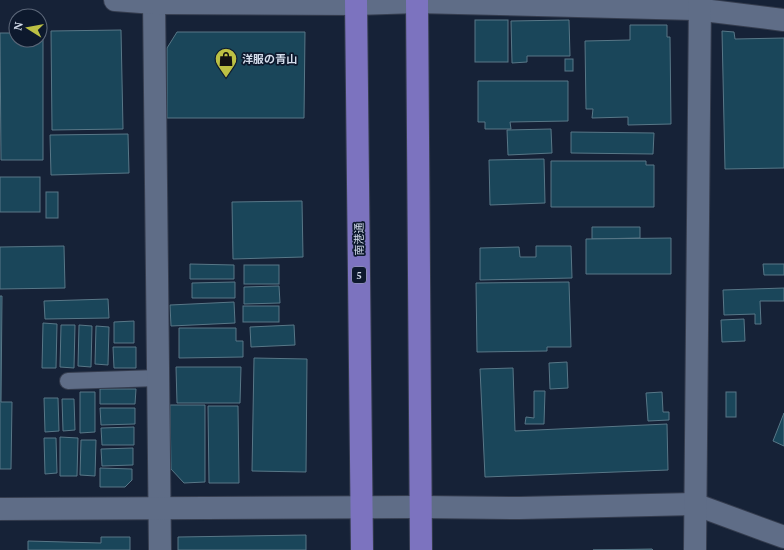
<svg xmlns="http://www.w3.org/2000/svg" width="784" height="550" viewBox="0 0 784 550" font-family="'PT Serif','Noto Sans JP',serif">
<style>
.building{fill:#1a465a;stroke:#587787}
.lines{fill:none;stroke-linecap:round;stroke-linejoin:round}
.lane-casing{stroke:#353d4f;stroke-width:18}
.street-casing{stroke:#353d4f;stroke-width:24}
.secondary-casing{stroke:#353d4f;stroke-width:24}
.primary-casing{stroke:#353d4f;stroke-width:24}
.lane{stroke:#5f6d87;stroke-width:16}
.street{stroke:#5f6d87;stroke-width:22}
.secondary{stroke:#5f6d87;stroke-width:22}
.primary{stroke:#7c73bf;stroke-width:22}
.labels{text-anchor:middle;stroke-width:3.5;stroke-linejoin:round;paint-order:stroke}
.shield{fill:#0d192d;stroke:#98a2b1;stroke-width:1}
.shield-label{font-size:10px;font-weight:bold;fill:#d3dcea}
.poi-label{font-size:11px;font-weight:bold;fill:#d3dcea;stroke:#0d192d;text-anchor:start}
.street-label{font-size:11px;fill:#d3dcea;stroke:#0d192d}
</style>
<rect width="100%" height="100%" fill="#162237"/>
<g class="building">
<rect x="475" y="20" width="33" height="42"/>
<polygon points="569,20 570,56 527,56 527,62 512,63 511,21"/>
<polygon points="630,25 667,25 667,37 670,37 671,124 628,125 628,117 592,118 593,109 586,109 585,41 630,40"/>
<polygon points="121,30 123,129 52,130 51,31"/>
<polygon points="722,31 734,32 735,39 784,38 784,168 725,169"/>
<polygon points="177,32 305,32 304,118 167,118 167,48"/>
<polygon points="0,33 16,33 16,40 40,40 40,33 43,33 43,160 1,160"/>
<rect x="565" y="59" width="8" height="12"/>
<polygon points="478,81 568,81 568,121 510,122 511,129 485,129 485,122 478,122"/>
<polygon points="551,129 552,153 508,155 507,130"/>
<polygon points="571,132 654,133 653,154 571,153"/>
<polygon points="128,134 129,173 51,175 50,135"/>
<polygon points="544,159 545,203 490,205 489,160"/>
<polygon points="551,161 646,161 646,165 654,165 654,207 551,207"/>
<rect x="0" y="177" width="40" height="35"/>
<rect x="46" y="192" width="12" height="26"/>
<polygon points="302,201 303,257 233,259 232,202"/>
<polygon points="592,227 640,227 640,238 592,239"/>
<polygon points="671,238 671,274 586,274 586,239"/>
<polygon points="64,246 65,288 0,289 0,247"/>
<polygon points="536,246 571,246 572,278 480,280 480,248 519,247 520,257 536,257"/>
<polygon points="190,264 234,265 234,279 190,279"/>
<polygon points="763,264 784,264 784,275 764,275"/>
<rect x="244" y="265" width="35" height="19"/>
<polygon points="235,282 235,298 192,298 192,283"/>
<polygon points="569,282 571,347 547,347 547,351 477,352 476,283"/>
<polygon points="279,286 280,303 244,304 244,287"/>
<polygon points="784,288 784,301 760,301 761,324 755,324 755,314 724,315 723,290"/>
<polygon points="0,296 2,296 1,402 12,402 11,469 0,469"/>
<polygon points="108,299 109,318 45,319 44,301"/>
<polygon points="234,302 235,323 171,326 170,305"/>
<rect x="243" y="306" width="36" height="16"/>
<polygon points="744,319 745,341 722,342 721,320"/>
<polygon points="134,321 134,343 114,343 114,322"/>
<polygon points="43,323 57,324 56,368 42,368"/>
<polygon points="61,325 75,325 74,368 60,367"/>
<polygon points="79,325 92,326 91,367 78,366"/>
<polygon points="294,325 295,345 251,347 250,327"/>
<polygon points="96,326 109,327 108,365 95,364"/>
<polygon points="179,328 236,328 236,341 243,341 243,357 179,358"/>
<polygon points="113,347 136,347 136,368 114,368"/>
<polygon points="254,358 307,359 306,472 252,471"/>
<polygon points="567,362 568,388 550,389 549,363"/>
<polygon points="176,367 241,367 240,403 177,403"/>
<polygon points="513,368 515,431 667,424 668,470 485,477 480,369"/>
<polygon points="100,389 136,389 135,404 100,404"/>
<polygon points="534,391 545,391 544,424 525,424 526,417 534,418"/>
<polygon points="80,392 95,392 95,432 80,433"/>
<polygon points="662,392 663,412 669,412 669,420 648,421 646,393"/>
<rect x="726" y="392" width="10" height="25"/>
<polygon points="44,398 58,398 59,431 45,432"/>
<polygon points="62,399 74,399 75,430 63,431"/>
<polygon points="170,405 205,405 205,482 184,483 171,469"/>
<polygon points="208,406 238,406 239,483 209,483"/>
<polygon points="100,408 135,408 135,424 101,425"/>
<polygon points="784,413 784,446 773,441"/>
<polygon points="134,427 134,445 102,445 101,428"/>
<polygon points="60,437 78,438 77,476 60,476"/>
<polygon points="44,438 56,438 57,473 45,474"/>
<polygon points="81,440 96,440 95,476 80,475"/>
<polygon points="133,448 133,465 102,466 101,449"/>
<polygon points="100,468 132,469 132,480 125,487 100,487"/>
<polygon points="306,535 306,550 178,550 178,537"/>
<polygon points="101,537 130,537 130,550 28,550 28,541 101,543"/>
<polygon points="652,549 653,550 593,550"/>
</g>
<g class="lines">
<g class="lane-casing">
<polyline id="lane" points="68,381 158,378"/>
</g>
<g class="street-casing">
<g id="street">
<polyline points="154,0 160,550"/>
<polyline points="421,507 520,508 694,504 784,537"/>
</g>
</g>
<g class="secondary-casing">
<g id="secondary">
<polyline points="115,0 154,3 356,4 417,2 695,9 784,20"/>
<polyline points="0,509 421,507"/>
<polyline points="695,550 700,0"/>
</g>
</g>
<g class="primary-casing">
<g id="primary">
<polyline points="356,0 362,550"/>
<polyline points="417,0 421,550"/>
</g>
</g>
<use href="#lane" class="lane"/>
<use href="#street" class="street"/>
<use href="#secondary" class="secondary"/>
<use href="#primary" class="primary"/>
</g>
<defs>
<g id="shop-pin" transform="scale(1.15)"><path d="M0 17L-7.5 6A9.5 9.5 0 1 1 7.5 6Z" fill="#bcc044" stroke="#0d192d"/><path d="M-5-2.5h2.3a2.7 3.5 0 0 1 5.4 0H5L5.5 6h-11ZM-1.5-2.5h3a1.5 2.3 0 0 0-3 0Z" fill="#111"/></g>
</defs>
<g fill-rule="evenodd">
<use href="#shop-pin" x="226" y="59"/>
</g>
<g class="labels">
<rect class="shield" x="352" y="267" width="14" height="16" rx="3"/>
<g class="shield-label">
<text x="359" y="279">5</text>
</g>
<g class="poi-label">
<text x="242" y="63">洋服の青山</text>
</g>
<g class="street-label">
<text transform="translate(359 239) rotate(-91)" y="4">南港通</text>
</g>
</g>
<g transform="translate(28 28) rotate(281)"><circle r="19" fill="#0d192d" stroke="#5c6779"/>
<path d="M0-3L7 15L0 10L-7 15Z" fill="#bcc044"/>
<text y="-6" font-size="11" font-weight="bold" text-anchor="middle" fill="#d3dcea">N</text>
</g>
</svg>
